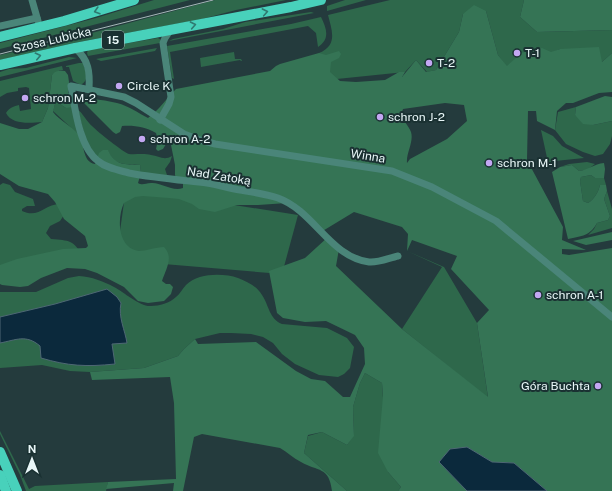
<svg xmlns="http://www.w3.org/2000/svg" width="612" height="491" viewBox="0 0 612 491" font-family="'Public Sans',sans-serif">
<style>
.green{fill:#2e684b}
.forest{fill:#357455;fill-rule:evenodd}
.water{fill:#0b293c;stroke:#4e6774}
.lines{fill:none;stroke-linecap:round;stroke-linejoin:round}
.street{stroke:#4a8579;stroke-width:7}
.primary{stroke:#48d1bb;stroke-width:10}
.tram{stroke:#a6b8b9;stroke-width:1}
.oneway{stroke:#2f7970}
.poi-dot{fill:#c3a7f2;stroke:#1a3132;stroke-width:1.5}
.labels{text-anchor:middle;stroke-width:4;stroke-linejoin:round;paint-order:stroke}
.shield{fill:#1a3132;stroke:#abbcbd;stroke-width:1}
.shield-label{font-size:11px;font-weight:bold;fill:#e9f7f8}
.street-label{font-size:12px;fill:#e9f7f8;stroke:#1a3132}
.poi-label{font-size:12px;fill:#e9f7f8;stroke:#1a3132;text-anchor:start}
</style>
<rect width="100%" height="100%" fill="#243b3d"/>
<g class="green">
<polygon points="154,0 190,0 0,49 0,43 96,18"/>
<polygon points="215,0 286,0 236,10 202,19 74,43 0,60 0,55 58,42"/>
<polygon points="345,0 366,0 327,11 327,6"/>
<path d="M390 0H524L520 17 537 32 612 30V53L602 62 560 49 551 53H521L507 67 498 55 486 11 463 14 459 32 436 70 427 72 416 60 405 72 327 80 322 69 319 53C338 45 332 31 328 15Z"/>
<polygon points="311,12 314,13 169,41 173,39 223,29 245,22"/>
<path d="M321 17C327 29 330 39 318 47L316 33 308 26 170 52 174 79 172 78 167 46 291 24Z"/>
<polygon points="158,38 161,40 160,43 88,56 87,53 88,50"/>
<polygon points="157,48 155,51 101,61 96,59"/>
<polygon points="234,52 235,59 241,59 242,61 241,61 240,60 201,67 200,58"/>
<polygon points="69,57 77,58 0,77 0,72 9,69 26,68"/>
<path d="M79 63H83C86 71 90 79 81 85L73 81 69 67H66V66Z"/>
<path d="M62 66 63 70H60L52 75 48 108 42 122C30 123 12 125 6 113 9 108 14 106 19 105L20 111 31 109 29 88 26 87 18 88V91L7 93 0 97V81Z"/>
<polygon points="65,99 72,99 79,135 53,111 55,104 57,102 66,108 69,104 66,102"/>
<polygon points="576,107 575,115 593,125 612,121 612,136 610,144 603,154 595,156 583,152 566,144 555,130 558,112"/>
<path d="M78 110C82 112 87 122 92 126 98 132 123 152 129 154 134 155 144 153 151 155 159 156 164 161 172 156L170 162 165 169 168 178 141 173 140 165C125 164 115 166 108 151L97 158 86 141Z"/>
<polygon points="541,130 553,136 562,146 584,158 555,161 549,167"/>
<polygon points="587,162 595,164 587,170 579,171 572,165 560,167 569,164"/>
<path d="M591 175 595 178H604L606 185H600C598 193 594 199 588 203L583 201 580 181 581 177Z"/>
<path d="M3 183 10 185 15 192 33 199 35 206H27L22 209V211C39 219 44 204 60 204L64 215 60 221 50 226 46 233 51 239C70 241 73 239 83 257L0 276V185Z"/>
<polygon points="126,188 298,215 282,274 116,260"/>
<polygon points="607,191 612,209 612,228 588,235 594,229 597,223 608,220 610,216 604,199"/>
<polygon points="407,251 444,267 477,323 488,398 402,329 442,267"/>
<path d="M79 276C92 277 103 281 114 287 124 292 140 307 151 306 159 306 170 303 176 297 180 294 182 289 186 285 198 273 223 273 238 278 247 282 257 286 262 295 269 305 269 319 282 324L327 328 347 338 354 347 350 368 344 374 338 377 319 375 295 364 282 354 273 343 263 337 251 334 231 333H220L195 339 184 349 178 356 144 368 90 372 70 371 42 365 0 368V292H36L68 278Z"/>
<polygon points="365,373 382,383 388,472 401,487 398,491 347,491 304,453 308,436 322,432 347,445 354,435 353,407 360,383"/>
<polygon points="0,431 29,489 35,486 108,482 106,491 26,491 20,475 0,434"/>
</g>
<g class="forest">
<polygon points="524,0 612,0 612,30 537,32 520,17"/>
<path d="M474 5 486 11 498 55 507 66 521 53 542 48 551 52 560 49 599 47 602 62 612 53V92L599 93 573 103H566L557 111 555 130 537 121 536 111H528L527 160 563 227 562 240 586 250 562 249V254L569 255 612 248V491H547L514 463 492 462 467 447 439 462 467 491H398L401 487 388 472 378 453 383 396 382 383 365 373 360 383 353 407 354 436 347 445 322 432 308 435 304 453 347 491H332C329 466 318 472 301 462 293 458 287 452 280 448L202 434 194 437 183 491H173L174 483 106 489 108 482 176 479 174 403 170 377 92 380 90 372 144 368 178 356 184 349 195 339 198 344 256 342 296 371 311 379 325 381 343 397H350L365 364 364 348 355 335 326 321 305 322 283 318 277 313 269 271 305 258 328 237 339 249 336 266 402 329 488 397 477 323 489 310 451 269 457 256 412 240 407 251 408 234 402 227 354 212 321 232 287 203 258 205H237L215 212 199 209 192 204 179 199 169 198 143 196 135 197 124 203C117 217 117 248 139 251 146 251 156 247 164 247 174 257 166 269 162 281L166 284H170L173 287 171 294 164 301 148 303 138 301 124 287 97 273 85 269 67 268 41 278 28 286 20 287 2 285 0 284V265L17 259 63 249 86 248 88 246 85 236 64 219 55 202 48 194 19 186 0 174V123L19 129H28L42 122 48 108 52 75C56 70 60 70 65 71L68 75 69 82 68 93C84 99 101 99 117 103 129 106 138 113 148 118 159 110 166 99 176 89L270 71 276 66 280 64 319 53 326 55 339 51 341 54 339 58 331 62 330 72 340 81 356 82 385 80 399 72H405L402 77 416 60 426 72 436 70 459 32 463 14ZM67 99 78 101 85 104 113 132 116 134 120 132 122 126C134 125 146 127 156 133L158 140 156 149 158 151 163 149 166 144H169L171 145 175 165V175L176 178 183 183V188C172 192 161 182 151 183 145 183 143 186 138 183L141 173 140 165C125 164 115 166 108 150H103L99 153 95 164C82 162 85 144 79 135 72 126 59 120 53 112L55 104 57 102 66 108 72 107V105L66 102 65 100ZM445 103 464 105 467 121 447 139 410 159 407 163C406 153 414 142 411 132 408 124 399 118 403 109Z"/>
<polygon points="605,96 612,97 612,121 593,125 583,124 575,115 576,107"/>
<path d="M604 163 605 169 604 178H595L591 175 581 177 580 181 583 201 588 203C594 199 598 193 600 185H606L607 191 604 199 610 216 608 220 597 223C590 236 582 236 568 239L552 172 560 167 572 165 579 171C588 170 594 164 604 163Z"/>
<polygon points="612,232 612,240 586,245 573,241"/>
</g>
<g class="water">
<path d="M107 289 117 297 121 303C118 317 125 330 127 343L112 344 115 364C86 367 68 366 41 358L40 346C26 334 16 340 0 343V317L55 304Z"/>
<polygon points="467,447 492,462 514,463 547,491 467,491 439,462 450,449"/>
</g>
<g class="lines">
<g class="street">
<polyline points="32,0 38,21"/>
<polyline points="0,26 37,18"/>
<path d="M75 48C89 60 90 72 89 89"/>
<polyline points="160,120 169,104 171,97 163,43 165,38 171,29"/>
<path d="M398 256C389 258 378 263 369 262 330 257 314 211 278 198 266 194 252 192 240 190 229 188 218 185 207 183 181 180 155 178 129 173 118 170 106 168 98 161 79 147 75 108 71 86L124 97 136 103 184 134 200 140 215 144 392 171 432 187 496 221 612 317"/>
</g>
<g class="primary">
<polyline points="0,37 64,21 134,0"/>
<polyline points="0,65 75,48 291,7 321,0"/>
<polyline points="0,452 17,491"/>
<polyline points="0,475 6,491"/>
</g>
<polyline class="tram" points="0,54 213,0"/>
</g>
<defs><path id="oneway-chevron" d="M-2-3.5L2.5 0L-2 3.5" fill="none" stroke-width="1.6" stroke-linecap="round" stroke-linejoin="round"/></defs>
<g class="oneway">
<use href="#oneway-chevron" transform="translate(97 11) rotate(163)"/>
<use href="#oneway-chevron" transform="translate(265 12) rotate(-11)"/>
<use href="#oneway-chevron" transform="translate(193 25) rotate(-11)"/>
<use href="#oneway-chevron" transform="translate(38 56) rotate(-13)"/>
</g>
<g class="poi-dot">
<circle cx="517" cy="53" r="4"/>
<circle cx="429" cy="63" r="4"/>
<circle cx="119" cy="86" r="4"/>
<circle cx="25" cy="98" r="4"/>
<circle cx="380" cy="117" r="4"/>
<circle cx="142" cy="139" r="4"/>
<circle cx="489" cy="163" r="4"/>
<circle cx="538" cy="295" r="4"/>
<circle cx="598" cy="386" r="4"/>
</g>
<g class="labels">
<rect class="shield" x="102" y="31" width="22" height="18" rx="3"/>
<g class="shield-label">
<text x="113" y="44">15</text>
</g>
<g class="street-label">
<text transform="translate(52 40) rotate(-13)" y="4">Szosa Lubicka</text>
<text transform="translate(368 156) rotate(9)" y="4">Winna</text>
<text transform="translate(219 176) rotate(9)" y="4">Nad Zatoką</text>
</g>
<g class="poi-label">
<text x="525" y="57">T-1</text>
<text x="437" y="67">T-2</text>
<text x="127" y="90">Circle K</text>
<text x="33" y="102">schron M-2</text>
<text x="388" y="121">schron J-2</text>
<text x="150" y="143">schron A-2</text>
<text x="497" y="167">schron M-1</text>
<text x="546" y="299">schron A-1</text>
<text x="590" y="390" text-anchor="end">Góra Buchta</text>
</g>
</g>
<g transform="translate(32 459)" stroke="#1a3132" stroke-width="3" paint-order="stroke">
<path d="M0-3L7 15L0 10L-7 15Z" fill="#e9f7f8"/>
<text y="-6" font-size="11" font-weight="bold" text-anchor="middle" fill="#e9f7f8">N</text>
</g>
</svg>
